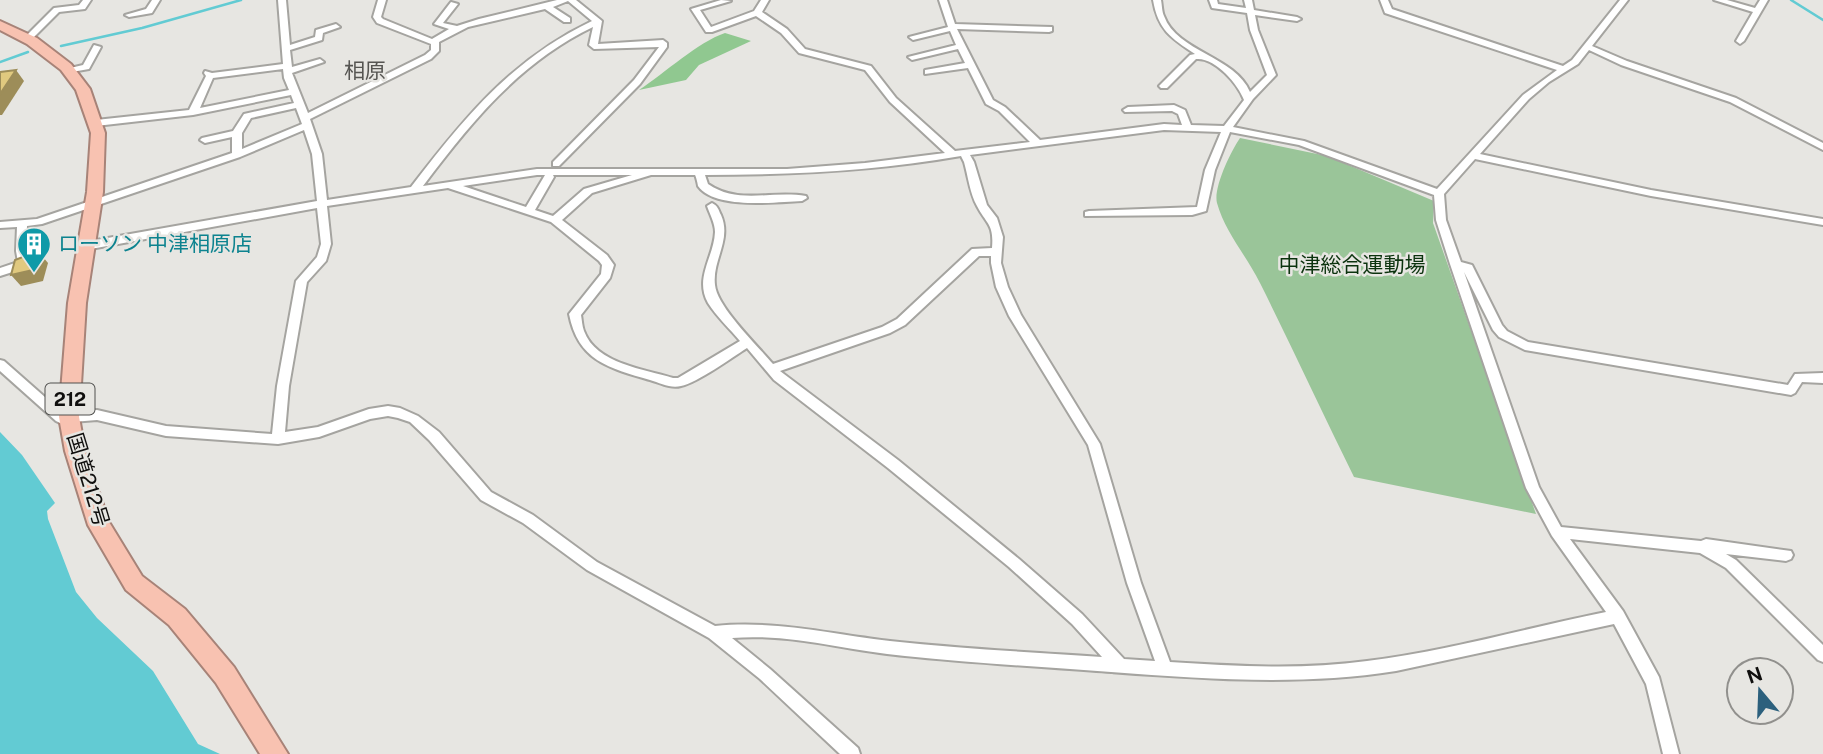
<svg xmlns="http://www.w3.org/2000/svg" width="1823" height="754" viewBox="0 0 1823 754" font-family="'Public Sans','Noto Sans JP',sans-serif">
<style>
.green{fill:#9ac599}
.forest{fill:#90c890}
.water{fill:#62cbd3}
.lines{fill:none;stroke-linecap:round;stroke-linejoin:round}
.stream{stroke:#62cbd3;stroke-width:2.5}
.minor-casing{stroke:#a5a4a0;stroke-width:4}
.highway-casing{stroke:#a78378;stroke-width:4}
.minor{fill:#fff;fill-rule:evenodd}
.highway{fill:#f8c2b1;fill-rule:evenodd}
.shaded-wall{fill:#9d8d59}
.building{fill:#e0c97f;stroke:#9d8d59;stroke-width:2}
.labels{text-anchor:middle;stroke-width:5;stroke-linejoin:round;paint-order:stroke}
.shield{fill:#e7e6e2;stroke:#50504e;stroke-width:2}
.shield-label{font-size:19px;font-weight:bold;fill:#100f0e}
.far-quarter-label{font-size:21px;fill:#565552;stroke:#e7e6e2}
.culture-label{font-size:21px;fill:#0d838f;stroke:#e7e6e2;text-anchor:start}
.park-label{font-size:21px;fill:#0b330e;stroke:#e7e6e2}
.street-label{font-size:21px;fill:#100f0e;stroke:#e7e6e2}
</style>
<rect width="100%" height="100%" fill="#e7e6e2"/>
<path class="green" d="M1240 138 1327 156 1434 201 1433 223 1536 514 1354 477C1322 412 1292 347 1260 283 1246 255 1225 232 1217 203 1213 188 1231 151 1240 138Z"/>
<path class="forest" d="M725 33 751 41 699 65 686 80 639 90C665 73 698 42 725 33Z"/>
<polygon class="water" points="0,432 22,455 55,503 47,511 48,519 76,592 97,618 153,671 198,744 220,754 0,754"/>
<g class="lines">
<g class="stream">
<polyline points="1791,0 1823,20"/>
<polyline points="61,46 142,28 241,0"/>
<polyline points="0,62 28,52"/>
</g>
<g class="minor-casing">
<g id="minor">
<polygon points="83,0 91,0 85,9 59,12 30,41 23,39 54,8 79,5"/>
<polygon points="152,0 160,0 152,13 129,17 125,15 146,9"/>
<path d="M278 0H286L290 45 315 37 316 30 336 24 340 27 323 33 322 40 290 50 292 67 320 59 324 62 292 73 308 113 425 55 431 50V44L377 23 373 17 378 0H386L381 17 383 19 432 39 449 29 434 24 451 2 458 4 443 23 457 26 479 19 557 0H576L602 21 598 44 663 40 667 43V47L640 84 559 166H553V162L634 80 659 47 594 49 589 45 593 27C520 62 471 122 423 186L537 169H787L865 163 945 153 890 102 865 70 799 53 781 33 756 16 712 32H706L691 9 721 0 731 1 700 10 711 27 754 11 761 0H769L762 12 787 29 805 49 871 66 896 98 955 151 1030 142 999 111 986 104 968 68 925 74V70L965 63 958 49 912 60 908 57 956 45 950 31 913 40 909 37 948 27 939 0H947L955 24 1052 27V31L1049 32 957 29 993 100 1005 107 1040 140 1164 124 1182 125 1178 114 1172 111 1125 112 1123 110 1128 107 1174 105 1185 110 1191 125 1224 126 1244 100C1238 84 1215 57 1196 59L1167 88H1161L1159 86 1190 55 1195 54C1171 38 1158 30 1153 0H1161C1162 5 1162 12 1164 16 1177 52 1235 56 1250 92L1267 75 1250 30 1247 13 1212 8 1209 0H1217L1218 4 1246 8 1244 0H1252L1254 10 1297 17 1301 19 1297 21 1255 15 1258 30 1276 75 1253 99 1233 127 1304 141 1437 189 1523 95 1557 70 1385 13 1380 0H1388L1392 9 1563 66 1572 60 1620 0H1628L1592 46 1627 61 1736 98 1823 143V150L1730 102 1621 65 1589 50 1578 64 1549 82 1529 99 1480 154 1651 190 1823 219V225L1651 196 1475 159 1444 194 1446 220 1461 262 1472 265 1502 325 1507 331 1528 342 1788 385 1795 374 1823 373V383L1802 382 1795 393 1791 395 1525 350 1499 337 1493 330 1464 272 1539 487 1561 527 1701 541 1706 539 1791 551 1793 555 1791 559 1786 561 1726 554 1736 560 1823 645V662L1818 660 1726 568 1700 553 1570 539 1623 611 1659 677 1679 754H1663L1646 684 1614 624 1396 671C1301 686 1207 679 1111 672 1042 667 974 663 905 656 848 651 790 633 732 638L770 669 858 748 860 754H840L760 679 709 638 587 570 523 523 481 500 429 440 410 422 398 418 388 416 370 419 319 437 278 444 166 436 97 420 60 423 56 421 0 371V360L4 361 63 413 97 410 166 426 272 434 277 386 296 281 317 257 321 244 317 208 85 250 80 246 85 242 317 201 312 154 304 130 240 157 42 224 27 226 26 251 29 264 28 267 0 276V268L18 262 16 251 17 227 0 228V222L37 219 232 153V137L205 143 200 140 202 138 233 131 244 114 294 103 291 95 193 115 96 126 91 123 96 120 189 110 206 76 204 73 205 71 212 73 283 64ZM568 1 592 21C512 59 464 118 411 187L327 200 322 154 310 119 431 59 439 51V42L468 27 545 9 564 22H570V18L553 7ZM283 69 284 78 289 90 200 108 213 78ZM296 108 302 124 242 149V133L251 118ZM1164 130 1221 132 1205 170 1197 207 1089 211 1085 212V216L1192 215 1206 211 1215 170 1230 132 1299 145 1434 195 1436 220 1450 264 1526 488 1552 536 1606 612C1526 628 1448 651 1367 661 1302 670 1235 666 1170 662L1141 583 1100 444 1021 315 1008 287 1001 263 1003 237 997 218 987 205 974 162 970 155ZM961 156 964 162C968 176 970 194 977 206 987 225 994 224 992 248L972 249 897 319 882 327 773 364C758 346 717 307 715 285 712 260 732 240 721 215 718 209 718 206 712 203L707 206C710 215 715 223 715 232 714 257 694 278 708 303 716 316 730 329 740 341L678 378H673C645 369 596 364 584 331 582 326 582 320 581 315L610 278 614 265 607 255 562 220 592 193 651 175H695C696 176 698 185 698 186 715 210 777 202 802 201L807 198 806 196C772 190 738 205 708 184L705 175C791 175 876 171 961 156ZM537 175H545L526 207 463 186ZM553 175H632L584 189 553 216 535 210 554 177ZM448 188 551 222 599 261 602 265 601 274 569 314C578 361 609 368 650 380 660 383 671 389 681 386 697 383 731 358 747 348L774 380 888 468 1009 567 1072 624 1102 657C1032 652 961 649 890 641 831 634 775 620 715 626L597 562 533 515 491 492 439 432 418 416 400 408 388 406 369 409 318 427 285 432 289 386 307 282 326 261 331 244 327 206ZM979 256H991V263L996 287 1009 316 1088 445 1127 583 1155 661 1124 659 1082 614 1019 559 898 460 780 371 890 333 905 325Z"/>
<polygon points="1714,0 1727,0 1755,8 1760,0 1768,0 1744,41 1740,44 1736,41 1753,12"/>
<polygon points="94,45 101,47 89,69 66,73 66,69 83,65"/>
</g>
</g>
<g class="highway-casing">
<polygon id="highway" points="0,21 37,38 71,64 90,89 105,133 103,192 86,303 79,417 85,451 109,522 142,576 185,609 234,667 288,754 260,754 216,683 169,625 126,590 88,525 65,451 59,417 68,303 87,192 91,133 76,90 61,70 27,44 0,30"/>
</g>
<use href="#minor" class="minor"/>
<use href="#highway" class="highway"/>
</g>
<g class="shaded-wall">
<polygon points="16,70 24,81 2,115 0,115 0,94"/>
<polygon points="38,251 48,263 43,281 21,286 11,275"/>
</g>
<g class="building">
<polygon points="16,70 0,94 0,72"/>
<polygon points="38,251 33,270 11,275 15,260"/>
</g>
<defs>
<g id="building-pin" transform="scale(1.75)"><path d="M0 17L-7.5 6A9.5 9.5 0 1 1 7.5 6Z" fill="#0f9aa8" stroke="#e7e6e2"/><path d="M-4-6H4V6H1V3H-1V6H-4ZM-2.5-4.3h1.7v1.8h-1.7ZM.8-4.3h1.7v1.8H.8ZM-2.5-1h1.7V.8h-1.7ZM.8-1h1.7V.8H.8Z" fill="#fff"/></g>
</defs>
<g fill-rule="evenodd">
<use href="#building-pin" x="34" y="244"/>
</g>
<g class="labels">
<rect class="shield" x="45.5" y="383.5" width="49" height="31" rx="5"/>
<g class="shield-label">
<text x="70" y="406">212</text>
</g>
<g class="far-quarter-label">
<text x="365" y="78">相原</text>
</g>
<g class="culture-label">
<text x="58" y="251">ローソン 中津相原店</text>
</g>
<g class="park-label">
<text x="1352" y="272">中津総合運動場</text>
</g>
<g class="street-label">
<text transform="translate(88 480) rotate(73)" y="7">国道212号</text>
</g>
</g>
<g transform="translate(1760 691) rotate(341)"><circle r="33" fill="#e7e6e2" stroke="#91908d" stroke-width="2"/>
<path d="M0-5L12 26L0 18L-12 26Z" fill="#2c607d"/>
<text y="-10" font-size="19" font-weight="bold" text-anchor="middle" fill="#100f0e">N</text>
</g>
</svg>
